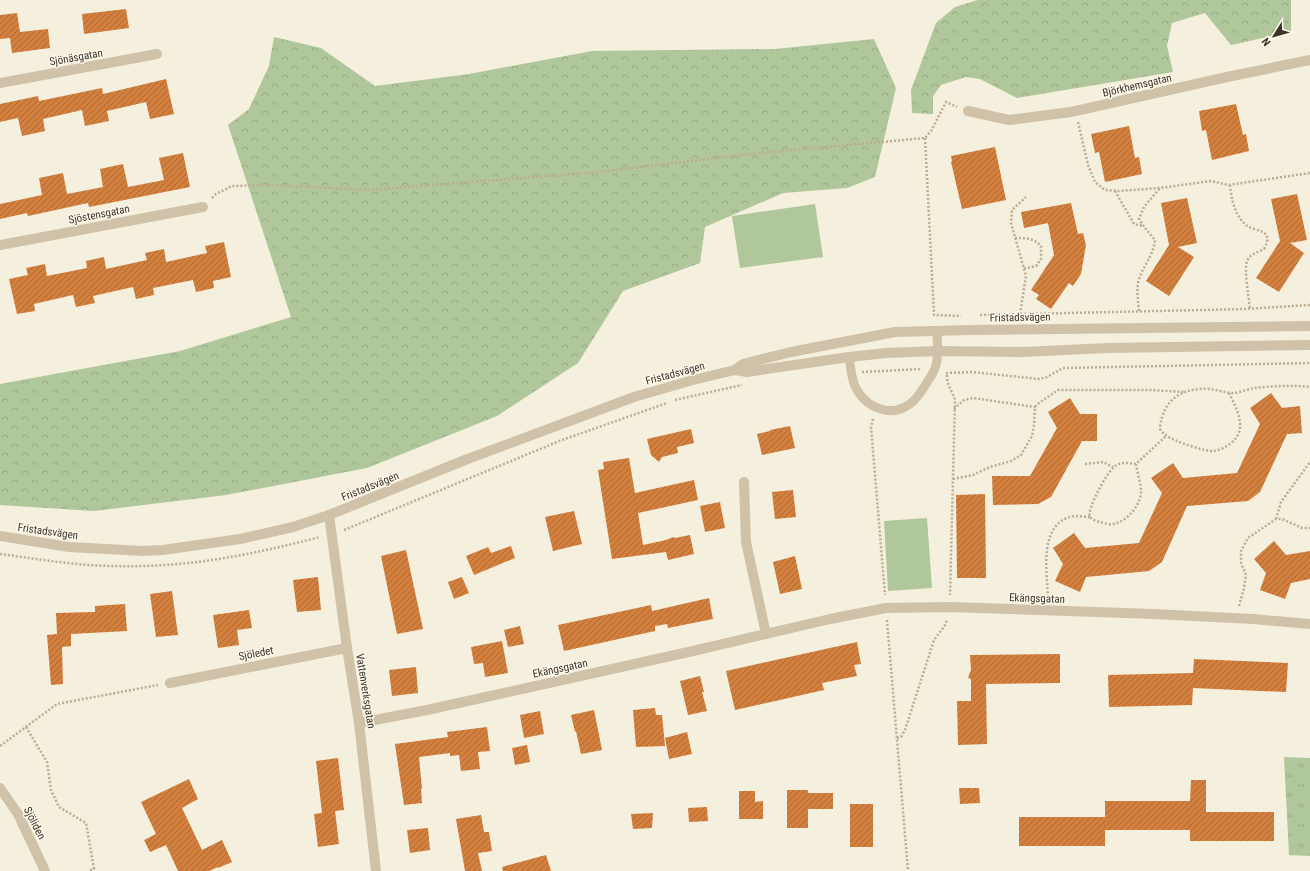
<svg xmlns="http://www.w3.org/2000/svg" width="1310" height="871" viewBox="0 0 1310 871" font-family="'Roboto Condensed',sans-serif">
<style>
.grass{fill:url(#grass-tufts)}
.forest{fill:url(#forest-crowns)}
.pitch{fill:#b0c79c}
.building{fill:url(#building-hatch)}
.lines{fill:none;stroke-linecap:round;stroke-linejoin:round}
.path{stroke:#bcac92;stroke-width:2.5;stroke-dasharray:2 2;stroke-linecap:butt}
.service{stroke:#d0c2a8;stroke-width:9}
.minor{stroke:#d0c2a8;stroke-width:10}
.tertiary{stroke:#d0c2a8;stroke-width:10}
.labels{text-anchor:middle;stroke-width:3;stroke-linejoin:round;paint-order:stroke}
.street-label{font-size:11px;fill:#3c3329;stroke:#fcf8ec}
</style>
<defs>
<pattern id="grass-tufts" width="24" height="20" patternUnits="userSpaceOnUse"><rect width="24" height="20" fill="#b0c79c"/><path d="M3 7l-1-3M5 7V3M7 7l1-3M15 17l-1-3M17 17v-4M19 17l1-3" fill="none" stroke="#98ab86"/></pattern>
<pattern id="forest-crowns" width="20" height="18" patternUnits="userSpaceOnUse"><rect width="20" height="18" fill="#b0c79c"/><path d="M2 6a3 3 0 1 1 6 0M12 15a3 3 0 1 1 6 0" fill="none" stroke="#98ab86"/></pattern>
<pattern id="building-hatch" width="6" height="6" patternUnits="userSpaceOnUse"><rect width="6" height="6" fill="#d3803e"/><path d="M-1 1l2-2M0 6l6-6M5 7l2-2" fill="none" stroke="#ac6934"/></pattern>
</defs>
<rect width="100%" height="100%" fill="#f5efde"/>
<polygon class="grass" points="1284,757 1310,758 1310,856 1289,855"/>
<g class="forest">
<polygon points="978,0 1291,0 1291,32 1231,45 1205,13 1172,23 1167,46 1173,72 1017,98 980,79 966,77 941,85 933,96 933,114 912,113 911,90 936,23 955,7"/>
<polygon points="274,37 321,48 375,86 469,74 592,51 775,49 874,39 896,88 875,177 847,188 783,193 705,227 700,263 623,291 578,363 497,416 367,468 226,495 94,511 0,505 0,384 180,351 291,317 228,125 249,109 269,66"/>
</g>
<g class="pitch">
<polygon points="815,204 823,257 740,268 732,216"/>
<polygon points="927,518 932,588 888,591 884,521"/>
</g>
<g class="building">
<polygon points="126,9 129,28 84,34 82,14"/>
<polygon points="17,13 20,32 48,29 50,48 12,53 10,38 0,39 0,15"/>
<polygon points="166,79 174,114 150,119 146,102 107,111 109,121 85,126 82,110 43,119 45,131 22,136 18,118 0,122 0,104 38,96 39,101 102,88 103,94"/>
<polygon points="1236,104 1243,135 1246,134 1249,151 1212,160 1206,130 1202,131 1199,111"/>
<polygon points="1129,126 1135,158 1139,157 1142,174 1105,182 1099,152 1095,153 1091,134"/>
<polygon points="995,147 1006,200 962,209 951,162 952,161 951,156"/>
<polygon points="183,153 190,187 89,207 88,203 28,216 27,213 0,219 0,204 42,195 39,178 63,173 67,194 103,187 100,169 123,164 128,187 164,180 159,158"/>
<polygon points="1297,194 1307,240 1290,243 1304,253 1279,292 1256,278 1280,241 1271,199"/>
<polygon points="1187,198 1197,243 1178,247 1194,257 1169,296 1146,281 1169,245 1161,203"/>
<polygon points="1071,203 1078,234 1083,233 1086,245 1081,274 1073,286 1069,283 1051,309 1036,299 1039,295 1031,290 1054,255 1048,223 1024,228 1021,212"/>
<polygon points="224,242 231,277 213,281 214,288 196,292 193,280 153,288 154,295 136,299 133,287 93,296 95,303 76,307 73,295 34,304 35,311 17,314 9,279 28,275 26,268 45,264 47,276 87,268 86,261 104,257 106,269 147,260 145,253 164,249 166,262 207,253 205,246"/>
<polygon points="1271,393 1282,408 1300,406 1302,433 1287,434 1260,492 1248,501 1187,506 1162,562 1149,571 1086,577 1080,592 1055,581 1063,564 1053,548 1074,533 1085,548 1139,543 1162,493 1151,478 1173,463 1183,478 1237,473 1260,424 1250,408"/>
<polygon points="1070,398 1080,414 1097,414 1097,441 1082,441 1051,497 1038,504 993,505 992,476 1030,476 1057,428 1048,412"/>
<polygon points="790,426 795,448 762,455 757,434 770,431 770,430"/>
<polygon points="691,429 694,443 677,447 678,453 662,457 659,462 651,455 647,439"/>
<polygon points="629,458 635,493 694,480 698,500 638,513 643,545 666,540 673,537 675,538 690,535 694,554 668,560 666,552 612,559 598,470 604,469 603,462"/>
<polygon points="793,490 796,517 775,519 772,492"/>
<polygon points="985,494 986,578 957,578 956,495"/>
<polygon points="720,502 725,528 705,532 700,506"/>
<polygon points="574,511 582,544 553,551 545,517"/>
<polygon points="1274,541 1286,555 1310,551 1310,579 1291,583 1285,599 1260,590 1266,573 1254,559"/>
<polygon points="511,546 515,558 474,575 466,556 488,547 491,553"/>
<polygon points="406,550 423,629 397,634 381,556"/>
<polygon points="795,556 802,589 780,594 773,562"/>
<polygon points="318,577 321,610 297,612 293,580"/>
<polygon points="462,577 469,593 454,599 448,582"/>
<polygon points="172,591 178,635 156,637 150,594"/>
<polygon points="709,598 713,619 668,628 667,624 655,626 655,631 564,651 558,625 651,605 652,611"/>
<polygon points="125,604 127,631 71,634 71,646 62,647 63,684 51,685 47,635 57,634 56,613 95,612 95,606"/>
<polygon points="249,610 252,628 237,630 239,645 218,648 213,615"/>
<polygon points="520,626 524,644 508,647 504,630"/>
<polygon points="502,641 508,673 485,677 483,663 474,664 471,647"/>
<polygon points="857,642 861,664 854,665 857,676 822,683 824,690 735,710 726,671"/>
<polygon points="1060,654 1060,683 986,684 987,744 958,745 957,701 971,701 971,679 968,678 971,670 970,655"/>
<polygon points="1194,659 1288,663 1286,692 1193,688 1192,705 1109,707 1108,675 1193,673"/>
<polygon points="416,667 418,693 392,696 389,670"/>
<polygon points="700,676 704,692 702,692 707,711 688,715 680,681"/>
<polygon points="655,708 656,715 662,715 665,746 636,747 633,710"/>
<polygon points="594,710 602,750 581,754 576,731 575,732 571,715"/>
<polygon points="540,711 544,734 524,738 520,715"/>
<polygon points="487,727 490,751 478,752 480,769 461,771 459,755 450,756 450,753 419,757 422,789 421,789 422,803 404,805 395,744 448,737 447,732"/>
<polygon points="687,732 692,754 669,759 665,738"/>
<polygon points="527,745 530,762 515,765 512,748"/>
<polygon points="338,758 344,810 335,811 339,844 318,847 314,814 322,813 316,761"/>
<polygon points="189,779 198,799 182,808 202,850 222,840 232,862 218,868 218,867 209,871 178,871 166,845 150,852 144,840 156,834 141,802"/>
<polygon points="1191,780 1206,780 1206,812 1274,812 1274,841 1190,841 1190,830 1105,830 1105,846 1019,846 1019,817 1105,817 1105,801 1190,801"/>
<polygon points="959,788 979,788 980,803 960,804"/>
<polygon points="787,790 808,790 808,793 833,793 833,809 808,809 808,828 787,828"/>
<polygon points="739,791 755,791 755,802 763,801 763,819 739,819"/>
<rect x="850" y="804" width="23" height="43"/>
<polygon points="707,807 708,821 689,822 688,808"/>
<polygon points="653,813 652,828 633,829 631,814"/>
<polygon points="481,815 484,832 489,832 492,851 478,853 482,871 465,871 456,819"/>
<polygon points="428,828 430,850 410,853 407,830"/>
<polygon points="546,855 551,871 503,871 502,867"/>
</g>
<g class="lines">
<g class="path">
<polyline points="1078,122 1088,165 1095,182 1105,190 1119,191 1160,188 1211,181 1228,185 1310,173"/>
<polyline points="925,138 934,315 961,316"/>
<path d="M1230 185C1231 198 1235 216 1246 225 1256 233 1275 228 1264 249 1258 252 1250 254 1247 261 1244 269 1249 299 1250 309"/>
<polyline points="1115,191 1134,224 1143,226"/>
<polyline points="212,198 216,194 232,186 269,185 368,190 599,172 750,154 925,138 931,131 946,102 957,107"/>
<path d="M1015 238C1025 238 1034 238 1041 246V259L1036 266 1023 269"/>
<path d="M1139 311C1138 300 1136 289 1139 279 1144 264 1153 257 1155 240L1145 228 1139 219 1144 207 1160 188"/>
<polyline points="1020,314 1026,276 1011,223 1012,210 1026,197"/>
<polyline points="980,315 1245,309 1310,305"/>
<polyline points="862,372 921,369"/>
<polyline points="946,373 972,372 1039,379 1047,377 1063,368 1310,363"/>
<path d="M947 375C946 384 953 392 955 400L950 595"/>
<path d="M1229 393C1234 403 1241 416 1240 428 1239 440 1225 449 1214 451 1205 452 1174 441 1167 436 1164 434 1162 432 1160 429 1162 400 1182 387 1210 389 1218 390 1226 393 1234 393 1241 392 1248 389 1255 388 1273 386 1292 385 1310 387"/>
<polyline points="675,400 742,385"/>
<polyline points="954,409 964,400 973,398 1035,407"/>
<polyline points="873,419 871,427 885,595"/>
<polyline points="1085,464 1103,462 1113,467"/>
<path d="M1136 464C1137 471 1141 485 1141 491 1141 505 1127 522 1113 524 1109 525 1104 523 1100 522 1097 521 1092 520 1090 517 1086 510 1107 473 1113 468 1120 461 1128 463 1136 464L1166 436"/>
<polyline points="953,479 973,475 990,467 1011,461 1021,455 1032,436 1034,425 1035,407 1039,403 1058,390 1151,390 1184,392"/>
<polyline points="1276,519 1281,502 1310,462"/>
<polyline points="344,530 562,440 667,403"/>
<path d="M0 554C38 559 77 566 115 566 186 568 251 555 320 537"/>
<path d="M1048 597C1047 572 1038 522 1074 516 1079 516 1085 517 1090 517"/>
<polyline points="1239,606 1244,588 1246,575 1241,563 1241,551 1248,538 1276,519 1282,519 1302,528 1310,528"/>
<polyline points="887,620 908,871"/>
<polyline points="26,727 47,762 51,790 59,807 86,823 94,869 88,871"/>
<polyline points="897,738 901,737 905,730 934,640 946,624 947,619"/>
<polyline points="0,746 57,704 158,685"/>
</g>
<path class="service" d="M849 357C851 368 851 381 857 390 868 409 893 418 911 403 918 398 922 390 926 384 930 378 935 371 936 365 939 354 937 342 937 331"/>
<g class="minor">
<polyline points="0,83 157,54"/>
<polyline points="968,111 1009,120 1071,112 1227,77 1310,60"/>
<polyline points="0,245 203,207"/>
<polyline points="744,482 746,542 766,634"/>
<polyline points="329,515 347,648 359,723 376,871"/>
<polyline points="170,683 347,648"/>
<polyline points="359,723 427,710 693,651 830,619 886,608 950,607 1154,614 1253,619 1310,624"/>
<polyline points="0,788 18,814 45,871"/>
</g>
<g class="tertiary">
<polyline points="735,370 747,372 849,357 886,353 938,351 1022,352 1108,348 1310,345"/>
<polyline points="0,536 69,547 143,551 163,550 240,539 293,527 329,515 465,460 634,397 693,380 735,370 743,364 791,352 895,332 971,330 1310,326"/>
</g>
</g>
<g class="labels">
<g class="street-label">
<text transform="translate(76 57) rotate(-10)" y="4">Sjönäsgatan</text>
<text transform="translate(1137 85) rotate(-13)" y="4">Björkhemsgatan</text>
<text transform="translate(99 214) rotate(-11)" y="4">Sjöstensgatan</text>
<text transform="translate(1020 317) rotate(-1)" y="4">Fristadsvägen</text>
<text transform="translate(675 373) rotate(-15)" y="4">Fristadsvägen</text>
<text transform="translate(370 486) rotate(-22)" y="4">Fristadsvägen</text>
<text transform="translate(48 531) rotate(8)" y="4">Fristadsvägen</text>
<text transform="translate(1037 598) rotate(2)" y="4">Ekängsgatan</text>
<text transform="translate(256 653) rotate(-11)" y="4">Sjöledet</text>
<text transform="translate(560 668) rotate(-12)" y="4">Ekängsgatan</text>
<text transform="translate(366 691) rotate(81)" y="4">Vattenverksgatan</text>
<text transform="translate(35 823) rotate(63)" y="4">Sjöliden</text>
</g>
</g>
<g transform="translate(1274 36) rotate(233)" stroke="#fcf8ec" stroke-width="3" paint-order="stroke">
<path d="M0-3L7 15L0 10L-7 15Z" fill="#3c3329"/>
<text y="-6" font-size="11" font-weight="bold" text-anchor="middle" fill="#3c3329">N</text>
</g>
</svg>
